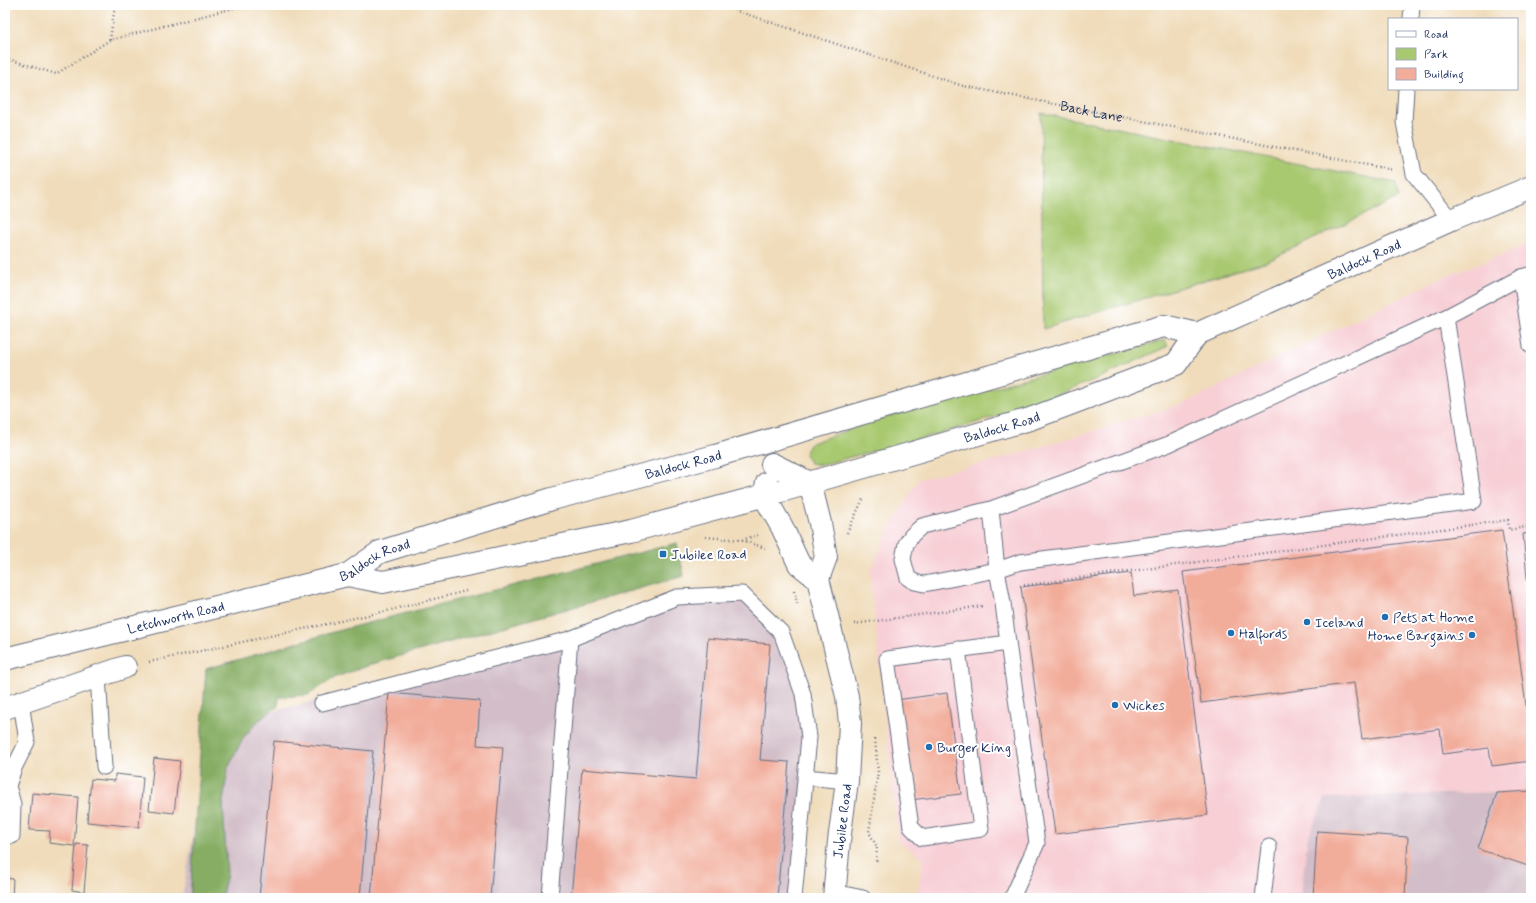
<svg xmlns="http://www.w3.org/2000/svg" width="1536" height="903" viewBox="0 0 1536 903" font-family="Mynerve,sans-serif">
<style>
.built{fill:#f7cfd5}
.industrial{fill:#d2bdc8}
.green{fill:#a9c971;stroke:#627c68}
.forest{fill:#86ad63;stroke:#506e60}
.building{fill:#f2ac9a}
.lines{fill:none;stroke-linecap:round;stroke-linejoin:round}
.lane-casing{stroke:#666c7e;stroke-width:17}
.street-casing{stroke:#666c7e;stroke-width:24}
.secondary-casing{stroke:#666c7e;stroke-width:24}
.path{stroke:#666c7e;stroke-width:2.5;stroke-dasharray:1 3;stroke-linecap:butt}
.lane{stroke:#fff;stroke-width:15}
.street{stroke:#fff;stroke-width:22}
.secondary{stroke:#fff;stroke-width:22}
.poi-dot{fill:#1f6fb2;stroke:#fff;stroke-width:1.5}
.labels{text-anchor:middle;stroke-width:4;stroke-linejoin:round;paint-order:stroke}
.street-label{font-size:14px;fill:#1b2f5e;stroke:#fff}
.poi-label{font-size:14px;fill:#1b2f5e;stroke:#fff;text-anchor:start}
</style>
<rect width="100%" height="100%" fill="#fff"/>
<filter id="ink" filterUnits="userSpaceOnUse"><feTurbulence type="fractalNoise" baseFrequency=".025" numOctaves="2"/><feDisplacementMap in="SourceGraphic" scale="8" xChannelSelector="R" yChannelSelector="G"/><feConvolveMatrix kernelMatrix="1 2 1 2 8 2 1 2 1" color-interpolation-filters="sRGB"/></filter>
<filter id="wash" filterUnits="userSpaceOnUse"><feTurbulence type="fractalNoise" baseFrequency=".012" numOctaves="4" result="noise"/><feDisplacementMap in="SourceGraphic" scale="16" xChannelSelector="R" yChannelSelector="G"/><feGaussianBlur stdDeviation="0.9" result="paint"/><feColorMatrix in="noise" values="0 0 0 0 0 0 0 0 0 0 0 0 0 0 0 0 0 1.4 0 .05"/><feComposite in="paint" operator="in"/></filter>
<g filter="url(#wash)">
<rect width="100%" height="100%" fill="#f0dcba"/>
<polygon class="built" points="1531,242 1531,791 1497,793 1307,840 1301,898 917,898 923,858 898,841 870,572 889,529 919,479 1000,459 1185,403 1443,277 1487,261"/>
<g class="industrial">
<polygon points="742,594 781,632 809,737 794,898 182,898 212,726 570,639 677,597"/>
<polygon points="1531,791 1531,898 1301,898 1307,840 1325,798"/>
</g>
<g class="green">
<polygon points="1041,113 1396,183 1398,198 1268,261 1043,329"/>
<path d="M1165 340 1168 346C1132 363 1094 381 1057 395 980 425 899 444 820 465L810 463 805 454 811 443 889 416Z"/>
</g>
<polygon class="forest" points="677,543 684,576 372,664 336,677 308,695 279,697 278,706 258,721 243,738 228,768 223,802 227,874 221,898 190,898 206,669 333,632"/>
<g id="blocks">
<g class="building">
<polygon points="1502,530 1531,742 1531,761 1492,766 1489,748 1443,754 1440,729 1362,739 1354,683 1201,703 1183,572"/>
<polygon points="1531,533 1531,610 1530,610 1523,534"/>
<polygon points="1131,573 1134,596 1178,590 1208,815 1055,834 1021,587"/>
<polygon points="708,638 770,644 760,760 789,762 777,898 571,898 582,769 696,779"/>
<polygon points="389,693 480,701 477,745 503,747 490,898 371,898"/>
<polygon points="947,693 961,794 910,800 896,700"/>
<polygon points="274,741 373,751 360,898 259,898"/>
<polygon points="154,758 180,761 174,813 149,810"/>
<polygon points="115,774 143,777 139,827 87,822 91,779 115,781"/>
<polygon points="1531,791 1531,860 1528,866 1478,849 1497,793"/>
<polygon points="32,793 78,797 74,846 49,843 50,831 29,830"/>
<polygon points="1317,831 1408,837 1405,898 1313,898"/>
<polygon points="76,844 88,845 84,892 72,890"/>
<polygon points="5,878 13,879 12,898 5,898"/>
</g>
</g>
</g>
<g filter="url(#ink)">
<use href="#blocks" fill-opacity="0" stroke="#666c7e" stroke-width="1"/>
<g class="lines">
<g class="lane-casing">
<g id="lane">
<polyline points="1411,19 1412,5"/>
<polyline points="1406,89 1404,122 1414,174 1451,220"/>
<polyline points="1529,275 1521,277 1531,346"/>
<polyline points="1446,317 1521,277"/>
<polyline points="991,509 997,570 1020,562 1474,501 1446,317 1169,444 991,509 922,526 912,535 906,544 903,559 908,578 915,582 924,584 997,570 1003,603 1008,643 1037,843 1012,898"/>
<polyline points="958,649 981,829 922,838 911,827 887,659 1008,643"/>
<polyline points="98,677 104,767"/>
<polyline points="322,703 570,639 677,597 742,594 781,632 803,694 809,737 794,898"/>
<polyline points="805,777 847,781"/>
<polyline points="12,836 13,804 8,786 14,768 27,742 21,702"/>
<polyline points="834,892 863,898"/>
<polyline points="550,898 570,639"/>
<polyline points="1263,898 1269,847"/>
</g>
</g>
<g class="street-casing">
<polyline id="street" points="5,708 125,667"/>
</g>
<g class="secondary-casing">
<g id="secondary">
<polyline points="772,464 810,483 820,523 826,557 818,579 847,696 850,723 847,781 839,841 834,898"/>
<polyline points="767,483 764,496 782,527 799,564 818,579"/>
<path id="s2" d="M347 575 383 582 631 531 788 489 1030 419 1176 364 1197 334 1451 220 1531 187"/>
<path id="s3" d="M5 659 347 575 380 552 552 499 715 456 1164 326 1197 334"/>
</g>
</g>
<g class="path">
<path id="s1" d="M719 5 963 86 1393 170"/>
<polyline points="110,40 115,5"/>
<polyline points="5,58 56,74 110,40 245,5"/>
<polyline points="847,533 864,497"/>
<polyline points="706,537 742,540 765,548"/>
<polyline points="742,540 758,535"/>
<polyline points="1020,586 1508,520 1509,530 1531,526"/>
<polyline points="794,591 798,606"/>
<polyline points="854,624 983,606"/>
<polyline points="149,662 387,611 466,591"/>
<polyline points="875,739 878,772 869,832 877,847 876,864"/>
</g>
<use href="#lane" class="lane"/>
<use href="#street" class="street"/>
<use href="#secondary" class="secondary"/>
</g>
</g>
<g class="poi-dot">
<rect x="659" y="550" width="8" height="8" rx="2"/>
<circle cx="1385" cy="617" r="4"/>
<circle cx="1307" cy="622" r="4"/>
<circle cx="1231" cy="633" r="4"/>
<circle cx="1472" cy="635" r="4"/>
<circle cx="1115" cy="705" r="4"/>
<circle cx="929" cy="747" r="4"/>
</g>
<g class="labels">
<g class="street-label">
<text dy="5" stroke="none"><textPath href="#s1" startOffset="388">Back Lane</textPath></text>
<text dy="5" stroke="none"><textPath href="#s2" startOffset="1080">Baldock Road</textPath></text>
<text dy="5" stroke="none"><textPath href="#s2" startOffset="675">Baldock Road</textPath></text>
<text dy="5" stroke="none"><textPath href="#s3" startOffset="708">Baldock Road</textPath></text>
<text dy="5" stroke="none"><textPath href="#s3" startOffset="384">Baldock Road</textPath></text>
<text dy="5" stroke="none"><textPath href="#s3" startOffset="176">Letchworth Road</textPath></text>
<text transform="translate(842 821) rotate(-83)" y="5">Jubilee Road</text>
</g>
<g class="poi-label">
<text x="671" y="559">Jubilee Road</text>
<text x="1393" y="622">Pets at Home</text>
<text x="1315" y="627">Iceland</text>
<text x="1239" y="638">Halfords</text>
<text x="1464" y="640" text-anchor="end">Home Bargains</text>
<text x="1123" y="710">Wickes</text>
<text x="937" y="752">Burger King</text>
</g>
</g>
<rect width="1536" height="903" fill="none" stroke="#fff" stroke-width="20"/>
<rect x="1388" y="18" width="130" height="72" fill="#ffffff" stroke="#a4acbf"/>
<rect x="1396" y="31" width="20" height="6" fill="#ffffff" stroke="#a4acbf"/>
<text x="1424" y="38" font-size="12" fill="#1b2f5e">Road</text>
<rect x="1396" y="48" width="20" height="12" fill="#a9c971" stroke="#a4acbf"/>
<text x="1424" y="58" font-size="12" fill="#1b2f5e">Park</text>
<rect x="1396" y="68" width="20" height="12" fill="#f2ac9a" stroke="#a4acbf"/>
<text x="1424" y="78" font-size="12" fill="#1b2f5e">Building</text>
</svg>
